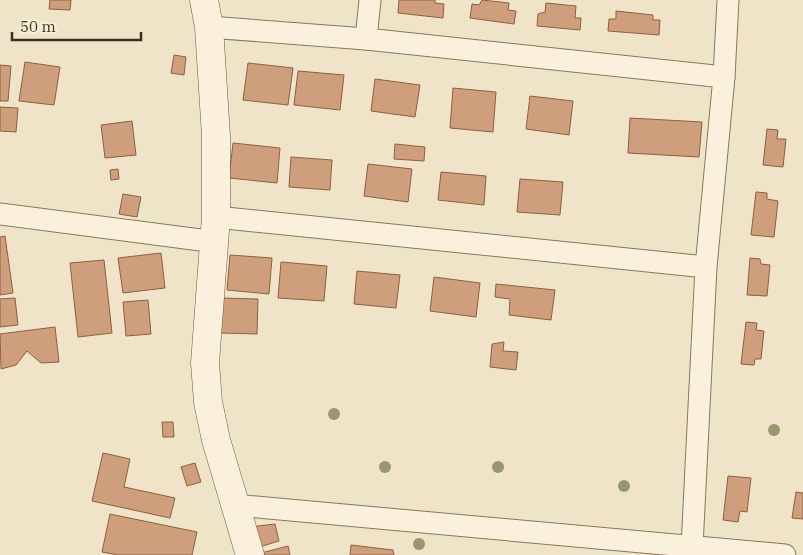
<svg xmlns="http://www.w3.org/2000/svg" width="803" height="555" viewBox="0 0 803 555" font-family="'IBM Plex Serif',serif">
<style>
.building{fill:#cf9f7d;stroke:#8d5f41}
.lines{fill:none;stroke-linecap:round;stroke-linejoin:round}
.street-casing{stroke:#8d765c;stroke-width:23}
.secondary-casing{stroke:#6f573f;stroke-width:29}
.street{stroke:#faf1dc;stroke-width:21}
.secondary{stroke:#faf1dc;stroke-width:28}
.tree{fill:#96986f}
</style>
<rect width="100%" height="100%" fill="#f0e4c8"/>
<g class="building">
<polygon points="50,0 71,0 70,10 49,9"/>
<polygon points="399,0 435,0 435,3 444,4 443,18 398,13"/>
<polygon points="482,0 509,3 508,10 516,11 514,24 470,18 472,4 479,5"/>
<polygon points="546,3 576,6 575,18 581,18 580,30 537,26 538,14 545,12"/>
<polygon points="616,11 653,15 653,20 660,20 659,35 608,31 609,19 616,19"/>
<polygon points="174,55 186,57 184,75 171,73"/>
<polygon points="25,62 60,67 54,105 19,101"/>
<polygon points="248,63 293,68 288,105 243,100"/>
<polygon points="0,65 11,66 8,101 0,101"/>
<polygon points="298,71 344,75 340,110 294,105"/>
<polygon points="375,79 420,85 415,117 371,111"/>
<polygon points="453,88 496,92 493,132 450,128"/>
<polygon points="530,96 573,101 569,135 526,129"/>
<polygon points="0,107 18,108 16,132 0,131"/>
<polygon points="630,118 702,122 699,157 628,153"/>
<polygon points="132,121 136,155 105,158 101,125"/>
<polygon points="767,129 778,130 777,139 786,139 783,167 763,165"/>
<polygon points="233,143 280,148 277,183 229,178"/>
<polygon points="395,144 425,147 424,161 394,159"/>
<polygon points="291,157 332,160 330,190 289,187"/>
<polygon points="368,164 412,169 408,202 364,196"/>
<polygon points="118,169 119,179 111,180 110,170"/>
<polygon points="441,172 486,176 484,205 438,200"/>
<polygon points="520,179 563,182 560,215 517,212"/>
<polygon points="756,192 767,193 767,199 778,201 774,237 751,235"/>
<polygon points="123,194 141,197 137,217 119,214"/>
<polygon points="5,236 13,293 0,295 0,237"/>
<polygon points="161,253 165,288 123,293 118,258"/>
<polygon points="230,255 272,258 269,294 227,290"/>
<polygon points="750,258 760,259 761,264 770,265 767,296 747,295"/>
<polygon points="104,260 112,333 78,337 70,263"/>
<polygon points="281,262 327,266 324,301 278,298"/>
<polygon points="357,271 400,275 396,308 354,304"/>
<polygon points="434,277 480,283 476,317 430,311"/>
<polygon points="496,284 555,290 551,320 509,315 510,299 495,297"/>
<polygon points="15,298 18,325 0,327 0,299"/>
<polygon points="222,298 258,299 257,334 221,333"/>
<polygon points="148,300 151,334 126,336 123,302"/>
<polygon points="746,322 757,323 756,330 764,331 761,359 755,359 754,365 741,364"/>
<polygon points="55,327 59,362 41,363 27,351 16,365 1,369 0,334"/>
<polygon points="504,342 503,351 518,352 516,370 490,367 492,344"/>
<polygon points="162,422 173,422 174,437 163,437"/>
<polygon points="103,453 130,459 124,487 175,498 170,518 92,501"/>
<polygon points="195,463 201,482 187,486 181,467"/>
<polygon points="728,476 751,478 747,512 740,511 738,522 723,520"/>
<polygon points="796,492 803,493 803,519 792,518"/>
<polygon points="110,514 197,532 192,555 118,555 102,552"/>
<polygon points="275,524 279,541 256,548 250,527"/>
<polygon points="351,545 393,550 394,555 350,555"/>
<polygon points="288,546 290,555 261,555 261,553"/>
</g>
<g class="lines">
<g class="street-casing">
<g id="street">
<polyline points="209,27 366,39 724,77"/>
<polyline points="366,39 370,0"/>
<polyline points="0,214 216,242"/>
<polyline points="216,217 706,267"/>
<polyline points="234,505 785,555"/>
<polyline points="692,547 706,267 724,77 728,0"/>
</g>
</g>
<g class="secondary-casing">
<polyline id="secondary" points="204,0 209,27 216,136 216,217 205,363 208,402 216,440 250,555"/>
</g>
<use href="#street" class="street"/>
<use href="#secondary" class="secondary"/>
</g>
<g class="tree">
<circle cx="334" cy="414" r="6"/>
<circle cx="774" cy="430" r="6"/>
<circle cx="385" cy="467" r="6"/>
<circle cx="498" cy="467" r="6"/>
<circle cx="624" cy="486" r="6"/>
<circle cx="419" cy="544" r="6"/>
</g>
<path d="M12 32v8h129v-8" fill="none" stroke="#3d2e20" stroke-width="2.5"/>
<text x="20" y="32" font-size="15" fill="#3d2e20" stroke="#f7eed8" stroke-width="4" paint-order="stroke">50 m</text>
</svg>
